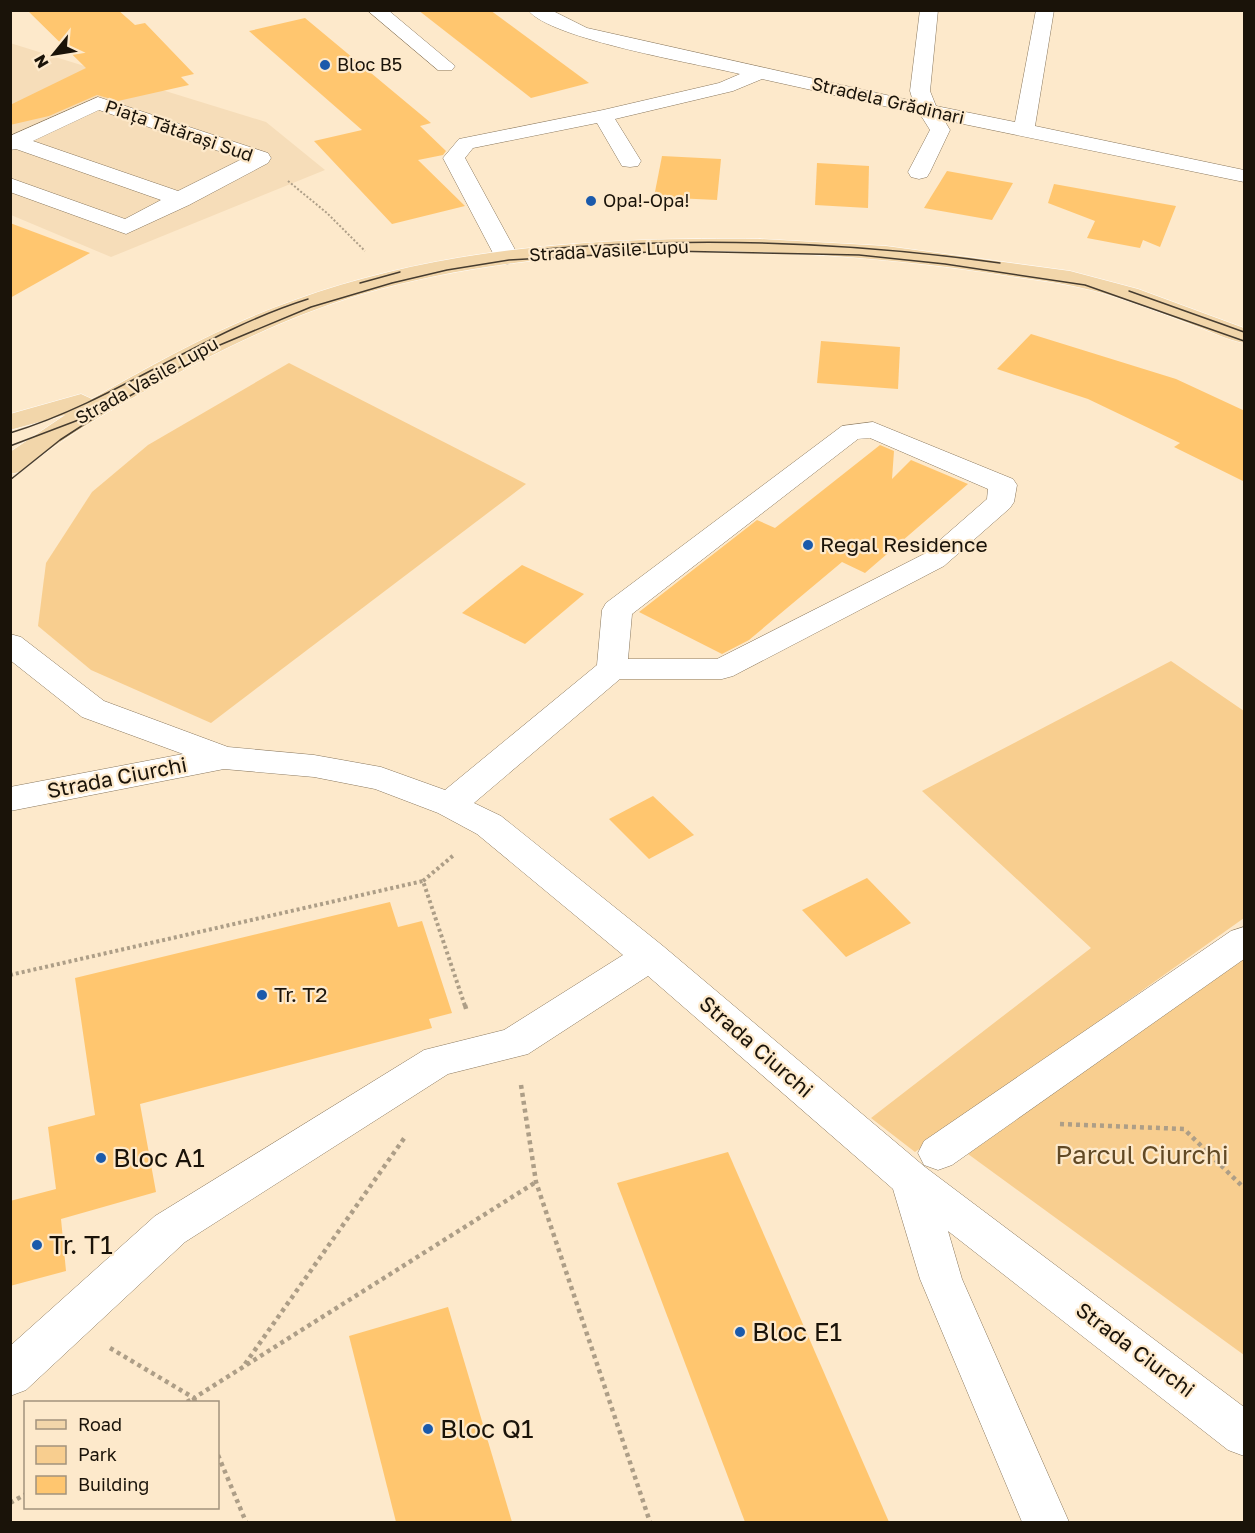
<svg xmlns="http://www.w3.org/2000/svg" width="1255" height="1533" viewBox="0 0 1255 1533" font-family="'Golos Text',sans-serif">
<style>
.built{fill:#f6ddb9}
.green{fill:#f8ce8f}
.building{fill:#ffc66f}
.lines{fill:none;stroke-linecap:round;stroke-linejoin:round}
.minor-casing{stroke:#8a785e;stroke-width:1}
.major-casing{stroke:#fff;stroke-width:1}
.path-far2{stroke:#ad9e87;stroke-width:2;stroke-dasharray:2 2;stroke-linecap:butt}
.path-far1{stroke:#ad9e87;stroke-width:4;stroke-dasharray:3 3;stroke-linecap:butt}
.path{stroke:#ad9e87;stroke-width:4.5;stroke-dasharray:4 4;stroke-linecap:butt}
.minor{fill:#fff;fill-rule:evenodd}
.major{fill:#f2d6aa;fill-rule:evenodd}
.tram{stroke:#463c2f;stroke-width:1.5}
.poi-dot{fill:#1b5aab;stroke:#fde9cb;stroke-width:2}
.labels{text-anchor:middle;stroke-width:4.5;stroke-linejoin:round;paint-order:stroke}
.far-poi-label{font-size:18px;fill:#1a1309;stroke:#fde9cb;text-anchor:start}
.far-street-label{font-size:18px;fill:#1a1309;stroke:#fde9cb}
.poi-label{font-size:21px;fill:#1a1309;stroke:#fde9cb;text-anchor:start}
.street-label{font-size:21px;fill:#1a1309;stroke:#fde9cb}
.near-park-label{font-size:26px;fill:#614925;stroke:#fde9cb}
.near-poi-label{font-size:26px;fill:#1a1309;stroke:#fde9cb;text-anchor:start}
</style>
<rect width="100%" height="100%" fill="#fde9cb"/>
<polygon class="built" points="10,43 266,122 325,170 111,257 11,215"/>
<g class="green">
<polygon points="289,363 526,484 211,723 91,670 38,626 46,563 92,492 148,445"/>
<polygon points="1171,661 1244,711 1244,918 915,1152 871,1118 1091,948 922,791"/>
<polygon points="1244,959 1244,1355 968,1154"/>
</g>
<g class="building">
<polygon points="27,10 118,10 135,25 145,23 194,74 181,77 189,85 118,101 97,95 49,116 10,125 10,105 86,68"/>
<polygon points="418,10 490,10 589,83 531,98"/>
<polygon points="305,18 431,123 420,126 446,151 443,155 418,160 465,206 392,224 314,141 362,130 249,31"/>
<polygon points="662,156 721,159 717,200 654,197"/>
<polygon points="817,163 869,166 868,208 815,205"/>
<polygon points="947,171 1013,183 992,220 924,208"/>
<polygon points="1054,184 1159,203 1176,206 1160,247 1143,240 1140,248 1087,238 1095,221 1048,203"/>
<polygon points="10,223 90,253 10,298"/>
<polygon points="1031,334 1176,379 1245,411 1245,482 1174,447 1180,443 1088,399 997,369"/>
<polygon points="821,341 900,347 898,389 817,383"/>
<polygon points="880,445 894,451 892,479 911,460 968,484 865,573 842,562 749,640 722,654 639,612 757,520 775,528"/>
<polygon points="522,565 584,594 525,644 462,613"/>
<polygon points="653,796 694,835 649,859 609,819"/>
<polygon points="867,878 911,923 846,957 802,910"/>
<polygon points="390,902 398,927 422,921 452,1013 429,1019 432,1028 140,1104 156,1192 61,1219 66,1271 10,1286 10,1201 56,1189 48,1127 95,1115 75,978"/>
<polygon points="728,1152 889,1522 745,1522 617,1183"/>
<polygon points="448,1307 512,1522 396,1522 349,1336"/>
</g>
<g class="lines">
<g class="minor-casing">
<g id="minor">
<polygon points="367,10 388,10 455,66 452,70 438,70"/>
<path d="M528 10H551L587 28 913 101 910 91 920 10H938L930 91 936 106 1015 122 1036 10H1054L1035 126 1244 170V182L944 120 950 130 930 172 927 177 919 179 911 177 908 172 930 130 920 114 762 79 733 91 615 119 641 161 638 166 630 167 622 166 597 123 473 148 465 158 519 257 515 262 507 264 499 262 495 257 443 158 459 139 603 110 719 83 740 74C699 64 549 39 528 10Z"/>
<path d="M98 97 268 153 271 158 268 163 189 205 126 234 10 192V178L125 219 161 200 16 149 10 150V136ZM99 110 242 159 178 191 33 141Z"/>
<path d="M873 422 1013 479 1017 485 1014 502 1010 508 944 566 733 676 722 679H620L474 803 501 816 663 946 925 1167 1244 1407V1456L1228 1450 948 1231 962 1279 1069 1522H1022L920 1279 893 1189 648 976 528 1054 448 1074 185 1242 26 1390 10 1396V1346L155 1216 424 1050 504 1030 623 955 477 834 438 813 375 789 314 777 224 769 10 811V787L183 754 82 717 10 660V634L21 637 104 701 228 747 314 755 381 767 445 790 597 665 602 610 606 603 842 426ZM870 438 988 489 987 499 924 554 717 659H628L632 614 858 439Z"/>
<polygon points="1244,927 1244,959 952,1165 938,1170 924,1165 918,1153 924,1141 1231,931"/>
</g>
</g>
<g class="major-casing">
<path id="major" d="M760 239 886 246 1070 271 1138 289 1244 328V343C1228 340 1212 332 1196 326 1156 311 1115 294 1073 286 1050 281 1026 279 1003 275 803 244 558 237 362 294 291 315 226 347 161 382 112 409 64 436 20 472L10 474V452L65 415 10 430V414L81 394 92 399C157 362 224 325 295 300 444 246 604 237 760 239Z"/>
</g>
<polyline class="path-far2" points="288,181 327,213 365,251"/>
<g class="path-far1">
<polyline points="423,881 455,854"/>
<polyline points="10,975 423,881 465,1006"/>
</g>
<g class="path">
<polyline points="465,1005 467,1012"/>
<polyline points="521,1085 536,1182 650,1522"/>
<polyline points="1060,1124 1184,1129 1244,1188"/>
<polyline points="110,1348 194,1398 536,1182"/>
<polyline points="245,1364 405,1137"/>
<polyline points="187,1402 194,1398 195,1402"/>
<polyline points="218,1455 246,1522"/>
<polyline points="10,1503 26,1494"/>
</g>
<use href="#minor" class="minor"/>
<use href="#major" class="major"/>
<g class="tram">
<path d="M533 250C690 236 844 241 1000 263"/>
<polyline points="360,283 400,272"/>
<polyline points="1129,291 1244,332"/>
<path d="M10 433C115 401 203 332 308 299"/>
<polyline points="10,446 81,419"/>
<polyline points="10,480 60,440 114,405 215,347 311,307 392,283 447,270 509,260 668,251 859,255 945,264 1085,285 1244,341"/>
</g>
</g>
<g class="poi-dot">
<circle cx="325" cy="65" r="6"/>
<circle cx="591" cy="201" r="6"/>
<circle cx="808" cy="545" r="6"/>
<circle cx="262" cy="995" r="6"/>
<circle cx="101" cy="1158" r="6"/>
<circle cx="37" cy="1245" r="6"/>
<circle cx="740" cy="1332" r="6"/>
<circle cx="428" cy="1429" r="6"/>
</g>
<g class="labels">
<g class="far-poi-label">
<text x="337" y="71">Bloc B5</text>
<text x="603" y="207">Opa!-Opa!</text>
</g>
<g class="far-street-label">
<text transform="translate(888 101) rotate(13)" y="6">Stradela Grădinari</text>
<text transform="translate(179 131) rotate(19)" y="6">Piața Tătărași Sud</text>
<text transform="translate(609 251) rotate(-3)" y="6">Strada Vasile Lupu</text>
<text transform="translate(147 381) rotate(-29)" y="6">Strada Vasile Lupu</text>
</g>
<g class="poi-label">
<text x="820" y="552">Regal Residence</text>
<text x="274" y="1002">Tr. T2</text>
</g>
<g class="street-label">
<text transform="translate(117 778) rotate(-11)" y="7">Strada Ciurchi</text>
<text transform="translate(756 1047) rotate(41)" y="7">Strada Ciurchi</text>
<text transform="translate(1135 1350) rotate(37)" y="7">Strada Ciurchi</text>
</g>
<g class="near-park-label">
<text x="1142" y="1164">Parcul Ciurchi</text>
</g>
<g class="near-poi-label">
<text x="113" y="1167">Bloc A1</text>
<text x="49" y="1254">Tr. T1</text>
<text x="752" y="1341">Bloc E1</text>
<text x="440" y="1438">Bloc Q1</text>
</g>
</g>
<rect width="1255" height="1533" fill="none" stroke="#1a1309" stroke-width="24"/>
<rect x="24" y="1401" width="195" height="108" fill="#fde9cb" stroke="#a2937d" stroke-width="1.5"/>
<rect x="36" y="1420" width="30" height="9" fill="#f2d6aa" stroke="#a2937d" stroke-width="1.5"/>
<text x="78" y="1431" font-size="18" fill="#1a1309">Road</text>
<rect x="36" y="1446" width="30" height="18" fill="#f8ce8f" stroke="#a2937d" stroke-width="1.5"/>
<text x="78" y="1461" font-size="18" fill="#1a1309">Park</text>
<rect x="36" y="1476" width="30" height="18" fill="#ffc66f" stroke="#a2937d" stroke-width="1.5"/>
<text x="78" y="1491" font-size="18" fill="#1a1309">Building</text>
<g transform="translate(54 54) rotate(240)" stroke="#fde9cb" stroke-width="4.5" paint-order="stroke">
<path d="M0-4.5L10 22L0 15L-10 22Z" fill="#1a1309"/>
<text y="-9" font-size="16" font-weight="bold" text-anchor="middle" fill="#1a1309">N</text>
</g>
</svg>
